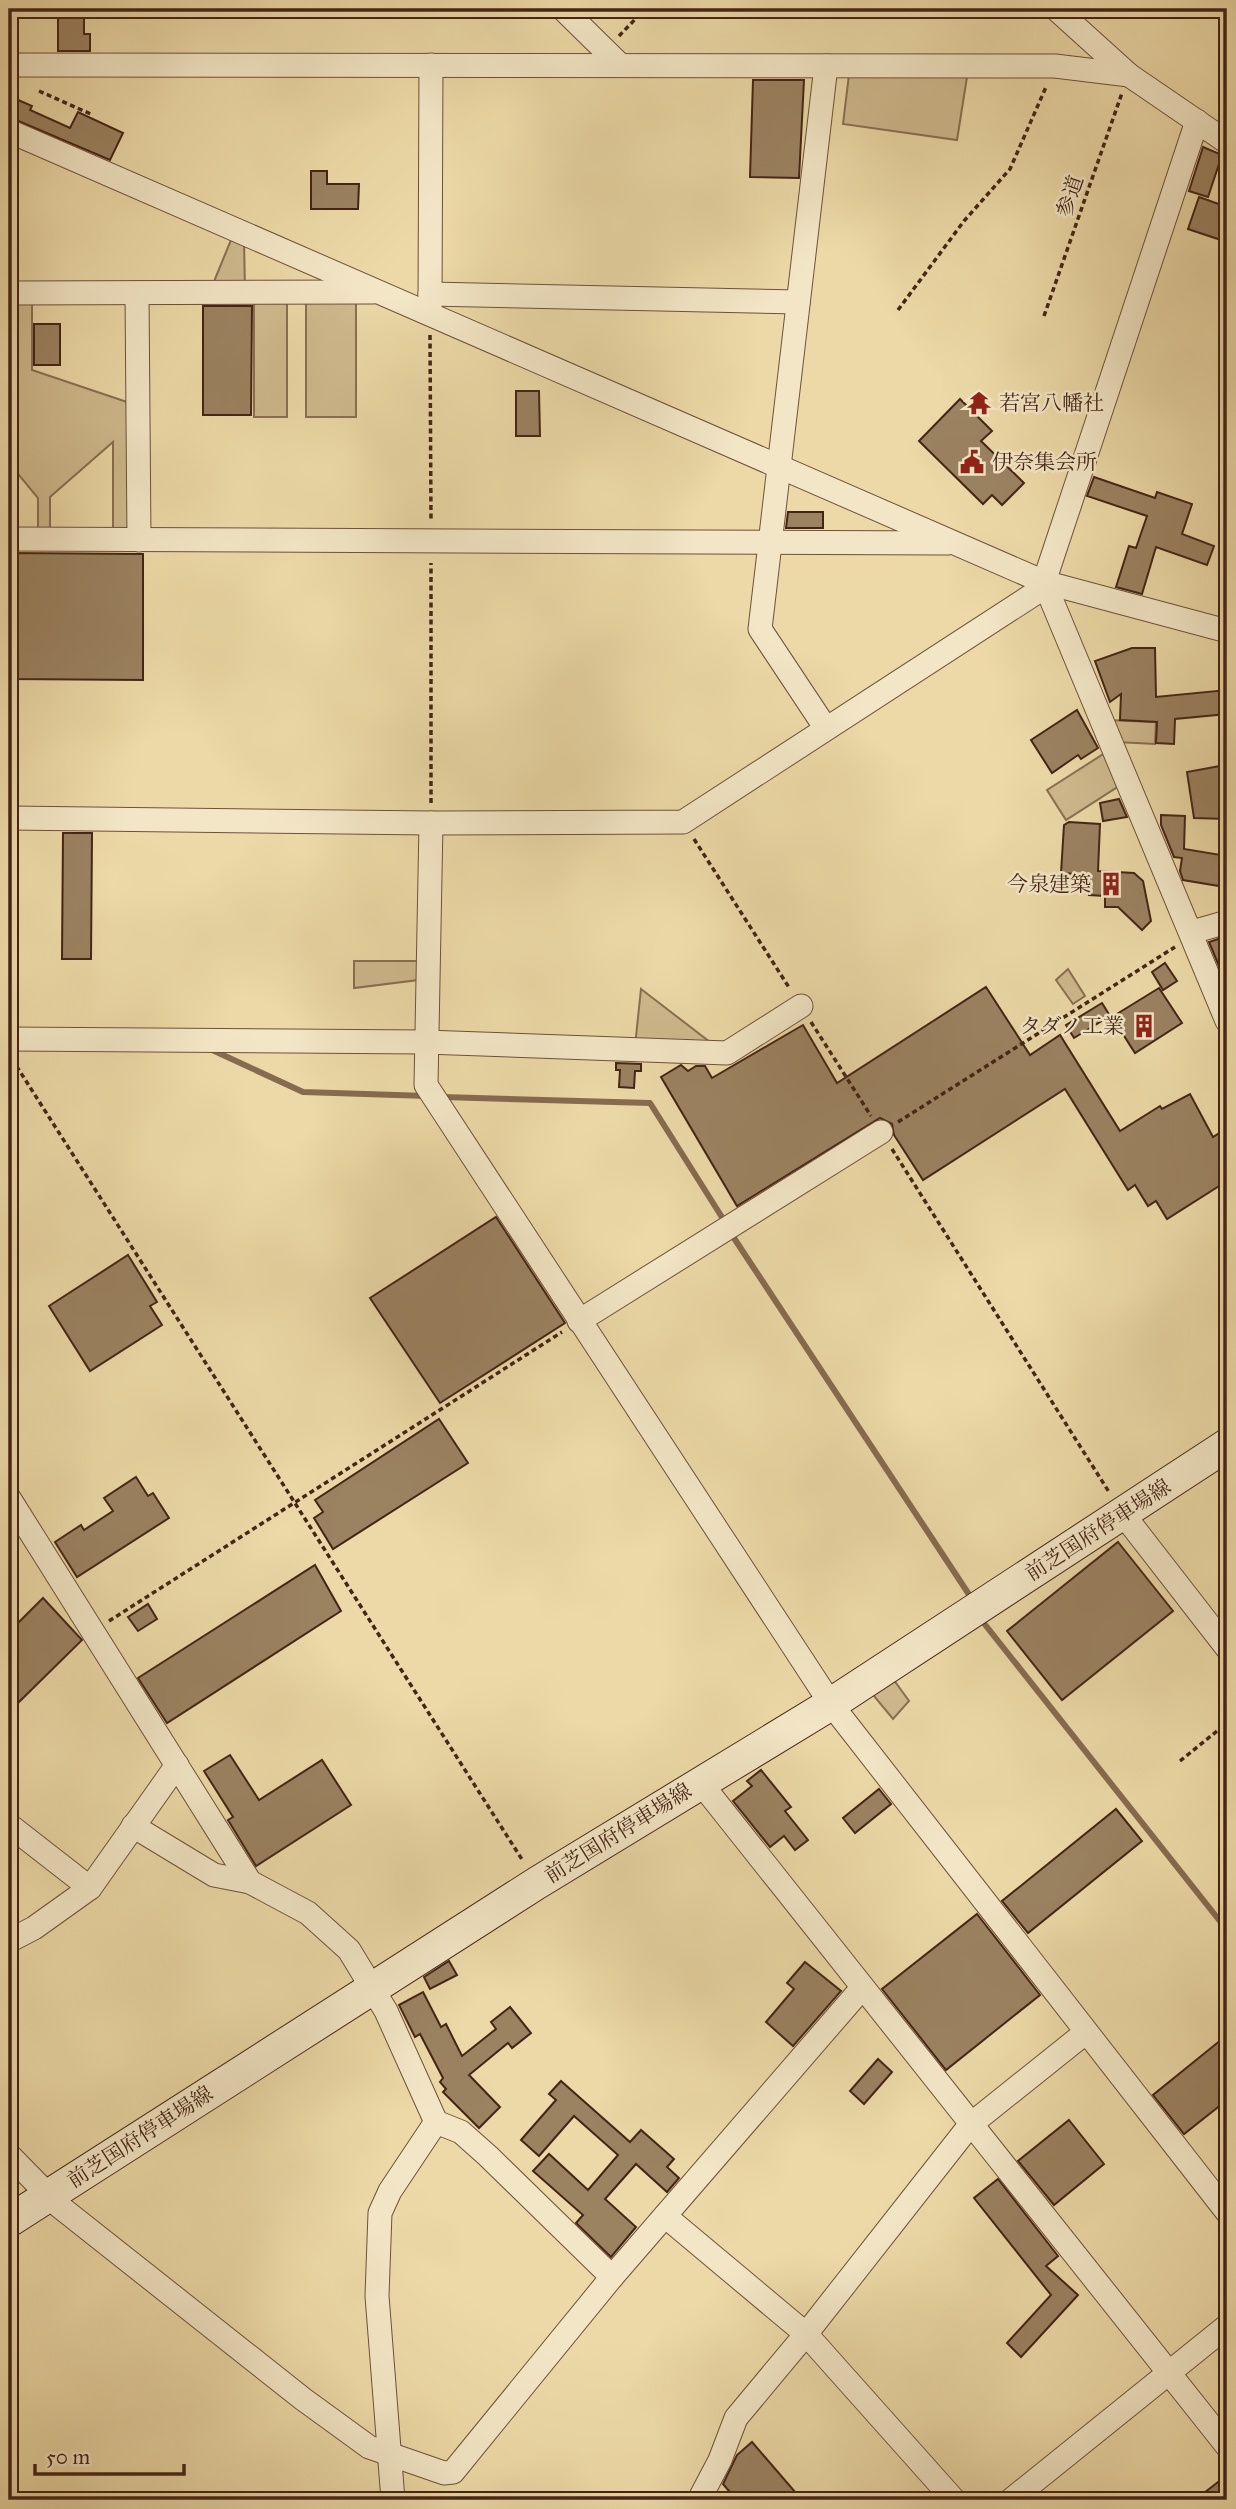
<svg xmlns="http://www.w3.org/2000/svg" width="1236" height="2509" viewBox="0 0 1236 2509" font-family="'IM FELL Great Primer','Noto Serif JP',serif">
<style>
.green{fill:#cfba8e;stroke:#8a6f52;stroke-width:2}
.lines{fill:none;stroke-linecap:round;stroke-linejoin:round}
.stream{stroke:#876b50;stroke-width:6}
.building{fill:#9b8261;stroke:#442416;stroke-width:2}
.street-casing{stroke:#6e513a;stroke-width:25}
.secondary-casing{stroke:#442416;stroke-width:34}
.path{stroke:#442416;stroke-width:3.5;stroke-dasharray:5 3.5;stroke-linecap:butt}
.street{stroke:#f3e6c6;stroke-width:23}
.secondary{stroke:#f3e6c6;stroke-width:32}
.labels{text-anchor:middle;stroke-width:5;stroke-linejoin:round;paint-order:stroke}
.street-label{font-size:21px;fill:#442416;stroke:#f3e6c6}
.poi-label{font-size:21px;fill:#442416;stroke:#f3e6c6;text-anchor:start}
</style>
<rect width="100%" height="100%" fill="#ecd9a7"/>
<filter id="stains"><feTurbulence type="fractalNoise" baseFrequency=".00286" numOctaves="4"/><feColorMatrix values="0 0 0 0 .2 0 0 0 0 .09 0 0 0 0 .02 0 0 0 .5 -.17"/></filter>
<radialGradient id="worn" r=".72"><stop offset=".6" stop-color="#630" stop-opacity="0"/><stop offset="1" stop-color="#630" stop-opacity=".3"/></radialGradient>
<g class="green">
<polygon points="849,75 967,77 957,140 843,124"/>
<polygon points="233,235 244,240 245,290 215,290 215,279"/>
<polygon points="9,299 32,299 32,370 133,404 133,533 113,533 113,442 50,497 50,533 38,533 38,498 9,463"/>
<rect x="254" y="299" width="33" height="118"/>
<rect x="306" y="299" width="50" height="118"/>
<polygon points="1107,720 1156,722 1155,744 1116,742"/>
<polygon points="1108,751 1122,784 1066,820 1047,790"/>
<polygon points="354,961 418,961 418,980 354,988"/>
<polygon points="1068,969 1085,996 1073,1004 1056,980"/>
<polygon points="641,989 719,1049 635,1046"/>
<polygon points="891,1676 909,1701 893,1719 869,1690"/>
</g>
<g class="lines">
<g class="stream">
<polyline points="210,1049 303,1092 427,1096"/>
<polyline points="442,1097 650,1103 725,1222"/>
<polyline points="730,1232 972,1599"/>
<polyline points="979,1617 1227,1930"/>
</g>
</g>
<g class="building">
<polygon points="58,9 84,9 84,34 90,34 90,51 58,51"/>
<polygon points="753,80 804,80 799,178 750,177"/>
<polygon points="9,96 32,106 30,110 70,128 78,112 123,133 110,160 9,117"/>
<polygon points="1203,147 1222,155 1208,197 1189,191"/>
<polygon points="311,171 327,171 327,184 359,184 358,209 311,209"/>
<polygon points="1199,197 1227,207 1227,242 1188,229"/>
<polygon points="203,306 252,306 251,415 203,415"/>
<rect x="34" y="324" width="26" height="41"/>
<polygon points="516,391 539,391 540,436 516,436"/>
<polygon points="960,399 992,431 981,441 1024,483 1002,505 992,495 983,504 919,441"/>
<polygon points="1094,477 1155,498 1157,492 1192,504 1182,534 1214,546 1207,565 1156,547 1142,594 1116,587 1129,546 1136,548 1147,516 1087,496"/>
<polygon points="788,512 823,512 823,528 786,528"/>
<polygon points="9,553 143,554 143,680 9,679"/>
<polygon points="1132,648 1155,648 1156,697 1227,690 1227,714 1175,719 1174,744 1156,743 1157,722 1120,720 1121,694 1110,702 1095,661"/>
<polygon points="1077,710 1098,748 1081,759 1078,755 1052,773 1031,740"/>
<polygon points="1220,766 1227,819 1194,818 1187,772"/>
<polygon points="1119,799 1127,817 1103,821 1100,803"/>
<polygon points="1161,815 1185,816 1184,849 1227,856 1225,887 1183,880 1180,871 1182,858 1174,857 1161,825"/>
<polygon points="1069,822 1100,824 1098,871 1134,873 1143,881 1151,921 1142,930 1118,907 1105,907 1105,896 1089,895 1090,875 1061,873 1064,825"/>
<polygon points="63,833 92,833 91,959 62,959"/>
<polygon points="1227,936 1227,985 1209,942"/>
<polygon points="1165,963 1177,981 1163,990 1152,972"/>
<polygon points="986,987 1030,1055 1060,1035 1120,1131 1160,1106 1162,1109 1190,1094 1213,1137 1227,1128 1227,1181 1167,1219 1156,1201 1148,1206 1135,1185 1128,1190 1065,1089 923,1180 894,1135 892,1124 880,1118 737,1206 661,1077 681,1065 688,1071 696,1066 705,1066 712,1078 803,1025 837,1083"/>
<polygon points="1159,988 1182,1023 1135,1053 1112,1017"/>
<polygon points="1102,1003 1110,1016 1074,1038 1066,1025"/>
<polygon points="616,1063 641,1064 641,1071 635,1071 634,1088 619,1087 620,1070 616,1070"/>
<polygon points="496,1217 565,1323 440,1403 370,1298"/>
<polygon points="128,1255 157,1302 150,1306 162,1325 90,1371 49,1306"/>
<polygon points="439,1419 468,1463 333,1549 314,1518 323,1512 315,1500"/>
<polygon points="136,1477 148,1496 153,1493 169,1518 77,1577 55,1542 81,1525 84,1530 113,1511 104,1498"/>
<polygon points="1118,1542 1173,1611 1062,1700 1007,1631"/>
<polygon points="315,1565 341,1611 167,1723 138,1678"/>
<polygon points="43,1598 82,1640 18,1703 9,1693 9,1632"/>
<polygon points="148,1604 157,1619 138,1631 128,1617"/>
<polygon points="230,1755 259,1800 322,1760 351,1805 256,1866 228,1820 233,1817 204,1771"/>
<polygon points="761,1770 791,1807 785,1811 808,1840 795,1850 784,1836 770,1847 733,1801 752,1786 747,1781"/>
<polygon points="879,1789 891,1804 855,1833 843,1818"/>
<polygon points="1116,1809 1142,1841 1028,1933 1002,1901"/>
<polygon points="977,1914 1040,1995 946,2070 882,1989"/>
<polygon points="449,1961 457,1975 430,1989 424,1977"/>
<polygon points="805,1962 841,1991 793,2046 766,2022 794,1989 787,1983"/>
<polygon points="423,1992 441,2027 446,2024 462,2056 496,2029 491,2022 510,2007 531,2033 512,2048 508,2043 469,2075 500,2107 479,2128 443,2092 446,2089 440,2082 443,2078 420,2034 415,2037 399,2005"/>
<polygon points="1227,2035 1227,2100 1184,2134 1153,2095"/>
<polygon points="878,2059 892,2072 864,2104 850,2091"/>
<polygon points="561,2081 630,2142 641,2130 674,2159 667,2167 679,2178 667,2192 636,2164 605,2199 636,2227 611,2257 576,2223 583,2215 533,2171 549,2154 588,2190 618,2155 574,2116 539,2156 521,2140 556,2100 549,2094"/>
<polygon points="1069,2120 1104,2164 1054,2205 1018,2161"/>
<polygon points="998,2179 1058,2256 1046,2266 1078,2295 1021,2357 1007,2343 1051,2295 974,2198"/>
<polygon points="752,2442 802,2500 719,2500 729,2491 723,2484 737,2455"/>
<polygon points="1227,2475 1227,2500 1195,2500"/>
</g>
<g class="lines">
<g class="street-casing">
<g id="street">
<polyline points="563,9 620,65"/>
<polyline points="1056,9 1129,75 1227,142"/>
<polyline points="9,65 1055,66 1129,75"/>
<polyline points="9,131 1044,582 1227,631"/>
<polyline points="9,293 373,292"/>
<polyline points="137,293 139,540"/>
<polyline points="430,294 798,302"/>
<polyline points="430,307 431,65"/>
<polyline points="9,539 947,543"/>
<polyline points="1044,582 1227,1021"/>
<polyline points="825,727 760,629 826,66"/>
<polyline points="9,818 431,823 683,822 1034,594 1044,582 1197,121"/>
<polyline points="431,823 426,1085 831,1704 1227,2212"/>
<polyline points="1192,932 1227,922"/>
<polyline points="9,1039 425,1042 727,1053 801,1006"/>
<polyline points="579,1321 881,1132"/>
<polyline points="9,1498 250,1882"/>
<polyline points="1123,1514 1227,1648"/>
<polyline points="700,1782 1227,2446"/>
<polyline points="133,1826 214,1875 250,1882 308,1913 349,1950 386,2011 436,2122 461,2132 488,2156 612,2277"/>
<polyline points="13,1828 90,1888"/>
<polyline points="9,1941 34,1928 90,1888 177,1765"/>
<polyline points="9,2155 59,2206 303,2399 369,2447 444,2473 453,2472 612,2277 862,1988"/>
<polyline points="665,2216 806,2334 954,2500"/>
<polyline points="393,2500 377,2296 380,2213 390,2191 436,2122"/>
<polyline points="699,2500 720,2460 736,2418 806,2334 970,2125 1085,2033"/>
<polyline points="1011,2500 1227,2326"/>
</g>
</g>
<g class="secondary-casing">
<polyline id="secondary" points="9,2221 537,1883 831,1704 1227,1445"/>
</g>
<g class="path">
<polyline points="619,36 645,9"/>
<polyline points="39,91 93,115"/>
<polyline points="898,310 964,221 1010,169 1046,87"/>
<polyline points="1044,316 1122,93"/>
<polyline points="430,335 431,520"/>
<polyline points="431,803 431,563"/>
<polyline points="694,839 790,989"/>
<polyline points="811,1022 871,1116"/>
<polyline points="12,1059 523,1861"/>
<polyline points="898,1122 1175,947"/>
<polyline points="892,1149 1109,1492"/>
<polyline points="109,1621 562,1332"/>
<polyline points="1180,1761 1227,1723"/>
</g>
<use href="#street" class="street"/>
<use href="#secondary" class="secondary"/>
</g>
<defs>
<g id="temple-bare" transform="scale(1.89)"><path d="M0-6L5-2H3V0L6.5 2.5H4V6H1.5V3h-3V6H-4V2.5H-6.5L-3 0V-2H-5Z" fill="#8f2418" stroke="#f3e6c6" stroke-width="2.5" paint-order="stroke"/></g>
<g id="civic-bare" transform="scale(1.89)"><path d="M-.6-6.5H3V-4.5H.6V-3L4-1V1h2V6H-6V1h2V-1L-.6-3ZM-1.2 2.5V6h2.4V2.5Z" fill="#8f2418" stroke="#f3e6c6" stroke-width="2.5" paint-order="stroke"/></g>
<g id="building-bare" transform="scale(1.89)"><path d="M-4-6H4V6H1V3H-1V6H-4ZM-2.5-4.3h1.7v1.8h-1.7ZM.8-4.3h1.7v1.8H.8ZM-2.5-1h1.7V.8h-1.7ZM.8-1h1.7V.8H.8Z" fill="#8f2418" stroke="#f3e6c6" stroke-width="2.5" paint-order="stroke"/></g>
</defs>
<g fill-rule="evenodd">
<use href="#temple-bare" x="979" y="403"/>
<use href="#civic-bare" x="972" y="462"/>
<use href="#building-bare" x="1111" y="884"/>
<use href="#building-bare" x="1144" y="1026"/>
</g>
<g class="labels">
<g class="street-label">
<text transform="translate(1070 196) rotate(-71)" y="7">参道</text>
<text transform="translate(1098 1530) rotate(-33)" y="7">前芝国府停車場線</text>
<text transform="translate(618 1833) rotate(-32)" y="7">前芝国府停車場線</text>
<text transform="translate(140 2137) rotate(-33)" y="7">前芝国府停車場線</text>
</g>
<g class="poi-label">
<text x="999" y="410">若宮八幡社</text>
<text x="992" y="469">伊奈集会所</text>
<text x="1091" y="891" text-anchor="end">今泉建築</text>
<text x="1124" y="1033" text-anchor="end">タダノ工業</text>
</g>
</g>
<rect width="1236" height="2509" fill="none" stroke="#ecd9a7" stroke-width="35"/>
<rect x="10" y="10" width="1215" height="2488" fill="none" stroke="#442416" stroke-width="3.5"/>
<rect x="18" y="18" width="1201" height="2474" fill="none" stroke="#442416" stroke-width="2"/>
<path d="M35 2464v10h149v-10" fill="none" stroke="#442416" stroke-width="3.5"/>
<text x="46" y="2464" font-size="21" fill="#442416" stroke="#f3e6c6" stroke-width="5" paint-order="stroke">50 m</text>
<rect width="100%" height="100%" filter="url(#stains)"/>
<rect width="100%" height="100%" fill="url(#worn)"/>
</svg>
